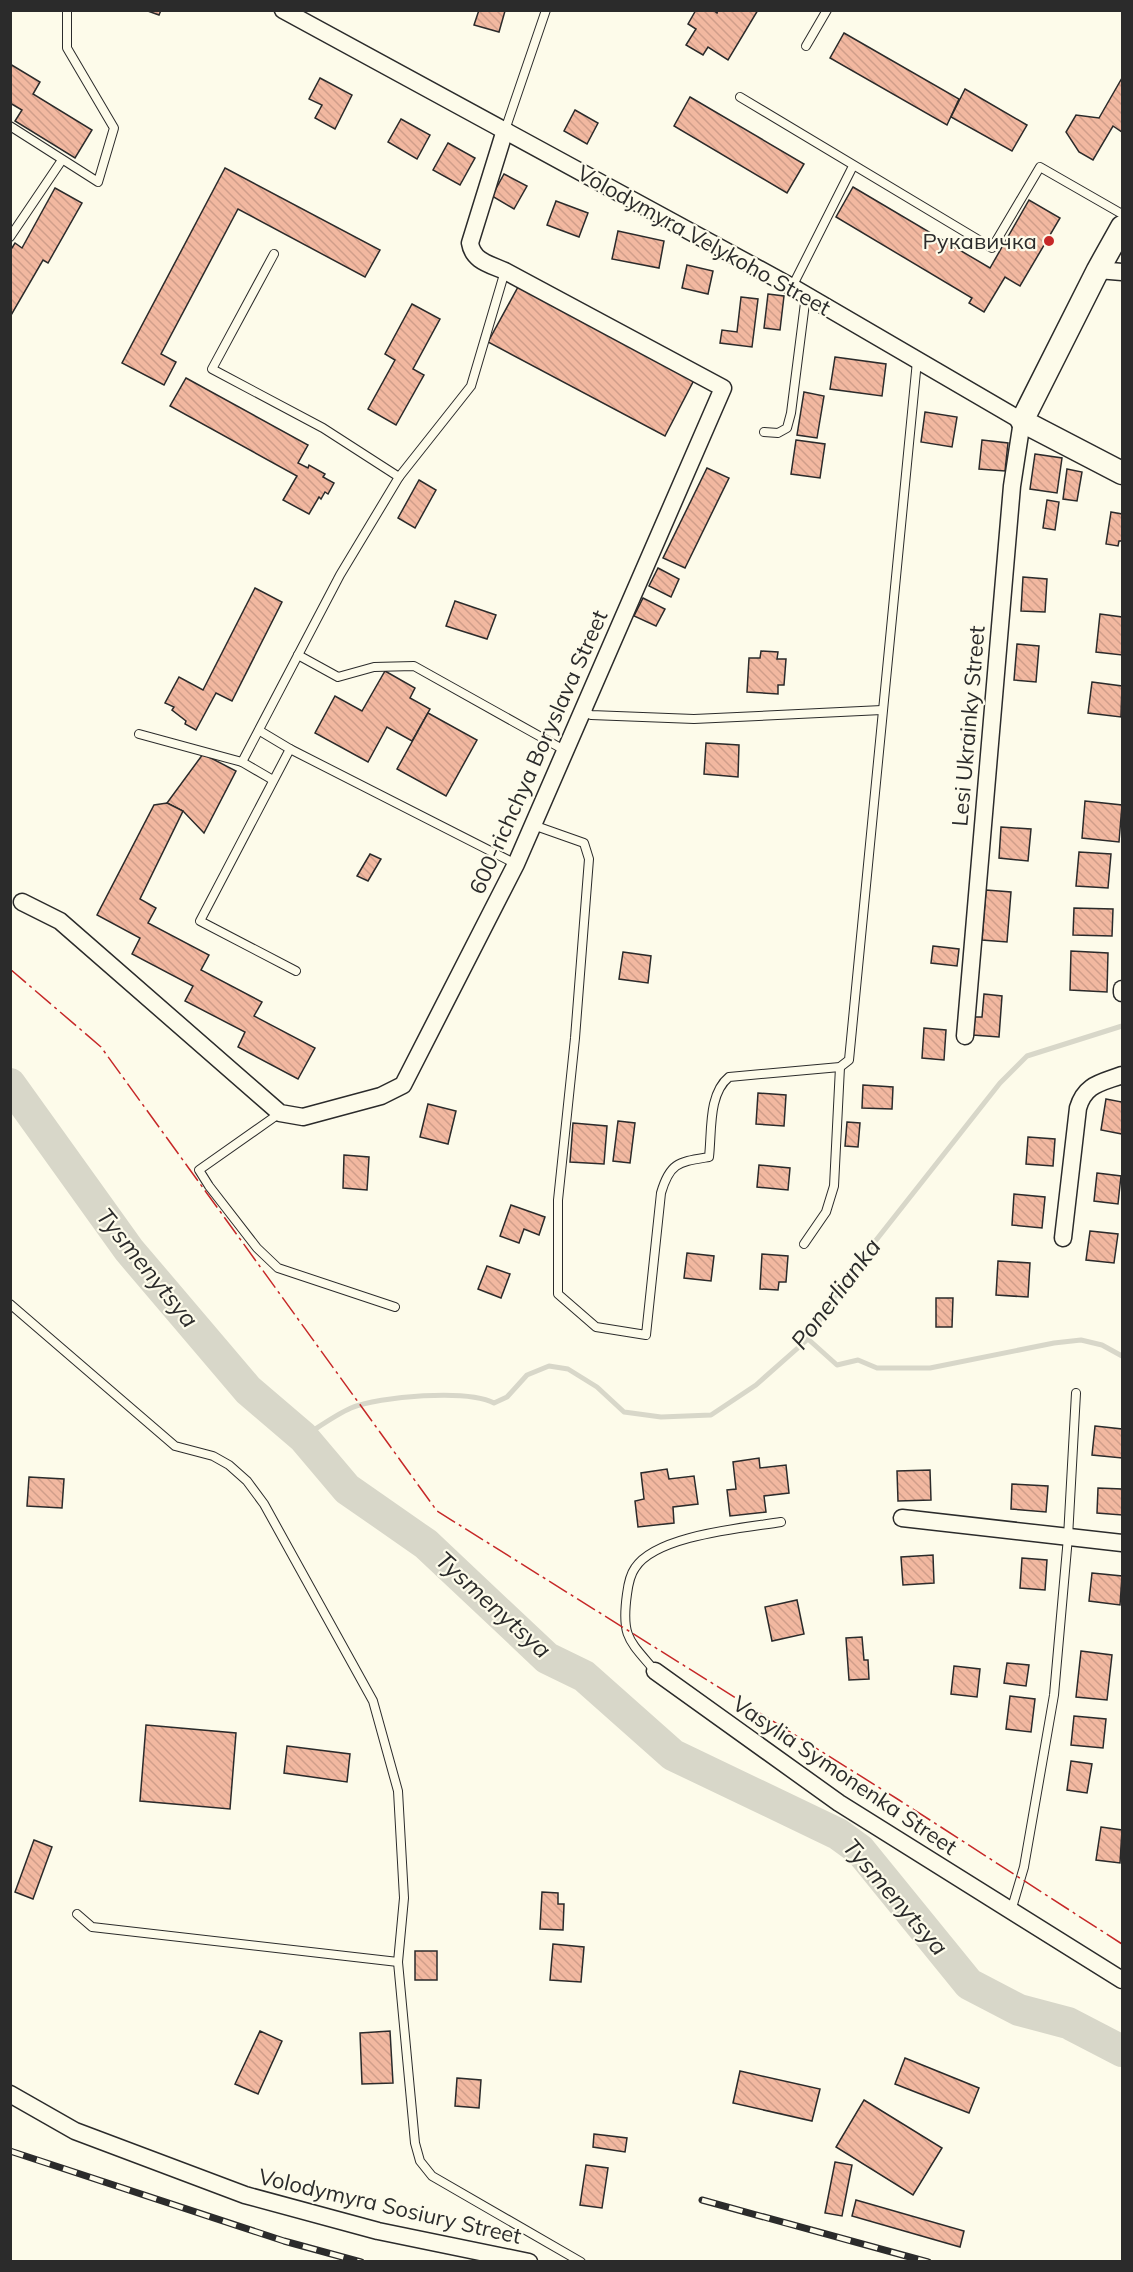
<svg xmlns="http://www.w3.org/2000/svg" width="1133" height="2272" viewBox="0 0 1133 2272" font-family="Mulish,sans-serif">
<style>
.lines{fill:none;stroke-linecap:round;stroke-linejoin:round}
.stream{stroke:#d8d7c9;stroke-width:5}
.river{stroke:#d8d7c9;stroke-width:32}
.building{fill:url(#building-back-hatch);stroke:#2b2b2b;stroke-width:1.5}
.lane-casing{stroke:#2b2b2b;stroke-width:10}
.street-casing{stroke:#2b2b2b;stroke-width:19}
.secondary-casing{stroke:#2b2b2b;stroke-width:25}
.lane{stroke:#fdfbea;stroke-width:8}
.street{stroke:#fdfbea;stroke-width:16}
.secondary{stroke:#fdfbea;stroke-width:22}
.rail-casing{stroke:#2b2b2b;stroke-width:7}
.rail{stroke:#fdfbea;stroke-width:4.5;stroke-dasharray:14;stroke-linecap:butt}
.power{stroke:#c62828;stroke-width:1.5;stroke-dasharray:21 4.5 3 4.5;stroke-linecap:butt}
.poi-dot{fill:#c62828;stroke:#fdfbea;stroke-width:2}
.labels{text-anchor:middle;stroke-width:4.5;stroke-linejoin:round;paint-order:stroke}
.street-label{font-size:22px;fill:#2b2b2b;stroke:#fdfbea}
.poi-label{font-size:22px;fill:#2b2b2b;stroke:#fdfbea;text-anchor:end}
.water-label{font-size:24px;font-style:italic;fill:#2b2b2b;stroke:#fdfbea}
</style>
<defs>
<pattern id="building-back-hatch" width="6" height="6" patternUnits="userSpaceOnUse" patternTransform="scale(1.5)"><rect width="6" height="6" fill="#f2b8a0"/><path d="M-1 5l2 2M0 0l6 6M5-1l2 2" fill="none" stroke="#d09e8a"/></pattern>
</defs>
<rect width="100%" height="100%" fill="#fdfbea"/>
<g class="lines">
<g class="stream">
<polyline points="808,1339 837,1365 858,1360 877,1368 930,1368 1054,1343 1081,1340 1102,1345 1122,1356"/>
<path d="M303 1437C319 1427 335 1415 351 1408 379 1396 468 1389 494 1403L507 1397 527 1375 549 1366 568 1369 597 1387 624 1412 661 1417 711 1415 756 1385 808 1339 847 1277 1000 1083 1027 1056 1122 1026"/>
</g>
<polyline class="river" points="10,1084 129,1250 248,1390 303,1437 347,1489 426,1544 547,1658 584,1676 673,1755 838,1834 860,1850 969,1984 1019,2010 1068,2023 1122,2051"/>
</g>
<g class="building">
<polygon points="145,10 161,10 159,15"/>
<polygon points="479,10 505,11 499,32 474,25"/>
<polygon points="696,10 713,10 717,13 718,10 758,10 728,60 708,47 703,55 686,45 696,29 688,24"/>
<polygon points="844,33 959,99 947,125 830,58"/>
<polygon points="10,64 40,82 33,94 92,130 75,158 15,121 22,110 10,103"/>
<polygon points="320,78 352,95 335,129 315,118 322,105 309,99"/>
<polygon points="1122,78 1122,132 1113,126 1093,160 1079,152 1066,132 1076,115 1099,118"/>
<polygon points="965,89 1027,125 1012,151 951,117"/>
<polygon points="690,97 804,164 787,193 674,126"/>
<polygon points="575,110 598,123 587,144 564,131"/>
<polygon points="401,119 430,135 417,159 388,142"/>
<polygon points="448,143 475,158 460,185 433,170"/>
<polygon points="225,168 380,250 365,277 238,209 161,354 176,362 164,385 122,363"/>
<polygon points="504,174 527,186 514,209 492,196"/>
<polygon points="853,187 990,268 1029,200 1060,218 1020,286 1005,277 984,312 969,303 972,298 836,217"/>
<polygon points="55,188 82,203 48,263 43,260 10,317 10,251 15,243 22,248"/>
<polygon points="556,201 588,213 579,237 547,225"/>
<polygon points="618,231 664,241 659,268 612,259"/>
<polygon points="687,265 713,271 708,294 682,288"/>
<polygon points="518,287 694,380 665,436 488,342"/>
<polygon points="768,294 784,296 780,330 764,328"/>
<polygon points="741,297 758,299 752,347 720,343 722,330 737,332"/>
<polygon points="412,304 440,319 413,369 424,375 396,425 368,409 395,360 385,354"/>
<polygon points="835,357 886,364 882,396 830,389"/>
<polygon points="186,378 308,445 298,463 308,468 309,465 325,474 323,477 334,483 328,494 325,492 321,499 319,497 309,514 283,500 297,476 170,406"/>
<polygon points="804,392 824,396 817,438 797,435"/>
<polygon points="925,412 957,417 952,447 921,442"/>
<polygon points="796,440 825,444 820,478 791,474"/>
<polygon points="982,440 1008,443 1005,471 979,469"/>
<polygon points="1035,454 1062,458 1057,493 1030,489"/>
<polygon points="707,468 729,478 685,568 663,558"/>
<polygon points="1067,469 1082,472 1077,501 1063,499"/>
<polygon points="419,480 436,490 415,528 398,518"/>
<polygon points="1047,500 1059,502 1055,530 1043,528"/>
<polygon points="1111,512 1122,514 1122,541 1119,541 1118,546 1106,544"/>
<polygon points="658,568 679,579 671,597 649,586"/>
<polygon points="1023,577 1047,579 1045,612 1021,611"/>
<polygon points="255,588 282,602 232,701 216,693 196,730 185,724 186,721 172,710 174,707 165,703 179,677 203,690"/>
<polygon points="643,598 665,609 656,626 634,616"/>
<polygon points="455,601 496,615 487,639 446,626"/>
<polygon points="1100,614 1122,617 1122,655 1096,652"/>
<polygon points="1017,644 1039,646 1036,682 1014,680"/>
<polygon points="761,651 778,652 777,659 786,659 784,685 778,685 778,694 747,692 749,658 760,658"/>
<polygon points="385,671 415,688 410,698 430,709 412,741 387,727 368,762 315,733 335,696 362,711"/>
<polygon points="1092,682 1122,686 1121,717 1088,713"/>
<polygon points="428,713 477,740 446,796 397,769"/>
<polygon points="706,743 739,745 738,777 704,774"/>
<polygon points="203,754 236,771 204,833 183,811 167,803"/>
<polygon points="1085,801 1122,805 1119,842 1082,838"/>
<polygon points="167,803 183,811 140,899 156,908 148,923 209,955 201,970 262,1002 254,1016 315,1048 298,1079 238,1047 245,1032 185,1001 193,986 132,954 140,938 97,915 154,805"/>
<polygon points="1001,827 1031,829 1028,861 999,858"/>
<polygon points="1079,852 1111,854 1108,888 1076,886"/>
<polygon points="370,854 381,859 368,881 357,876"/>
<polygon points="986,890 1011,892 1007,942 982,940"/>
<polygon points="1074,908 1113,909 1112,936 1073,935"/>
<polygon points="933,946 959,949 957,966 931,963"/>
<polygon points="1071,951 1108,953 1107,992 1070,990"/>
<polygon points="623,952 651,956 648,983 619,979"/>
<polygon points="984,994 1002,996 999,1037 973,1035 975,1017 982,1017"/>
<polygon points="924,1028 946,1030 944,1060 922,1058"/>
<polygon points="863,1085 893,1087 892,1109 862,1108"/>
<polygon points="758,1093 786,1095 784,1126 756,1124"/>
<polygon points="1106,1099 1122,1102 1122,1134 1101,1130"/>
<polygon points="428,1104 456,1111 448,1144 420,1137"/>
<polygon points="618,1121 635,1123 630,1163 613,1161"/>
<polygon points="847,1122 860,1123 858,1147 845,1146"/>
<polygon points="573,1123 607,1126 604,1164 570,1162"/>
<polygon points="1028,1137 1055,1139 1053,1166 1026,1164"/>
<polygon points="344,1155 369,1157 367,1190 343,1188"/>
<polygon points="759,1165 790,1168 788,1190 757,1187"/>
<polygon points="1097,1173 1121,1176 1118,1204 1094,1201"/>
<polygon points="1014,1194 1045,1197 1042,1228 1012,1225"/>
<polygon points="511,1205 545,1217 539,1235 524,1229 519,1243 500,1236"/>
<polygon points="1090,1231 1118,1234 1114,1263 1086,1260"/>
<polygon points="687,1253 714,1256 711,1281 684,1278"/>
<polygon points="762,1254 788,1256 786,1282 779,1282 778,1290 760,1289"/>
<polygon points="998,1261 1030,1263 1028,1297 996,1295"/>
<polygon points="487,1266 510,1274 501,1298 478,1289"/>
<polygon points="936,1298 953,1298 952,1327 936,1327"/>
<polygon points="1095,1426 1122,1429 1122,1458 1092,1455"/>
<polygon points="759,1458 760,1468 786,1465 789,1493 764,1496 766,1512 730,1516 727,1490 736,1489 733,1462"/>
<polygon points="667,1469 669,1479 694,1476 698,1504 673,1507 674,1523 638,1527 635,1501 644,1499 641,1473"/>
<polygon points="930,1470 931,1500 898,1501 897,1471"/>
<polygon points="29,1477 64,1479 62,1508 27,1506"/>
<polygon points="1012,1484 1048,1486 1046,1512 1011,1509"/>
<polygon points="1098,1488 1122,1489 1122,1515 1097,1513"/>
<polygon points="933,1555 934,1583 903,1585 901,1557"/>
<polygon points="1022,1558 1047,1560 1045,1590 1020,1588"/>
<polygon points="1092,1573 1122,1576 1120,1605 1089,1601"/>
<polygon points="797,1600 804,1634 772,1641 765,1607"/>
<polygon points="862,1637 864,1660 868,1660 869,1679 849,1680 846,1638"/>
<polygon points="1081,1651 1112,1655 1107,1700 1076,1697"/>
<polygon points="1007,1663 1029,1665 1026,1686 1004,1683"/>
<polygon points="954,1666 980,1669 977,1697 951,1694"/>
<polygon points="1010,1696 1035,1699 1031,1732 1006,1729"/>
<polygon points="1074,1716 1106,1719 1103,1748 1071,1745"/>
<polygon points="146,1725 236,1733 230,1809 140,1801"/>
<polygon points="287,1746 350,1754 347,1782 284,1773"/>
<polygon points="1071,1761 1092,1764 1087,1793 1067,1790"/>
<polygon points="1101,1827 1122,1830 1120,1863 1096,1860"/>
<polygon points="34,1840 52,1847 33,1899 15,1892"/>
<polygon points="542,1892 558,1893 558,1904 564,1904 563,1930 540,1929"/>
<polygon points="553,1944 584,1947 581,1982 550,1980"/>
<rect x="415" y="1951" width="22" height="29"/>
<polygon points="260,2031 282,2041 258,2094 235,2084"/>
<polygon points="390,2031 393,2083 362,2084 360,2033"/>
<polygon points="905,2058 979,2088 969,2113 895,2084"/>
<polygon points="740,2071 820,2089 812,2121 733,2103"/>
<polygon points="457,2078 481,2080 479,2108 455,2106"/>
<polygon points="864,2100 942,2148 913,2195 836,2147"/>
<polygon points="594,2134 627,2138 625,2152 593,2147"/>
<polygon points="835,2162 852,2165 842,2216 825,2213"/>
<polygon points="586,2165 608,2168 602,2208 580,2205"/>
<polygon points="856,2200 964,2231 960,2247 852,2216"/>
</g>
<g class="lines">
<g class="lane-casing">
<g id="lane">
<polyline points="806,46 827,10"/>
<polyline points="740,97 992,248 1040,167 1122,214"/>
<polyline points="10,126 98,182 114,128 67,48 67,10"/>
<polyline points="505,130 546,10"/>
<polyline points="10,237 62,160"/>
<polyline points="274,254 212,369 323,428 399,477"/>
<polyline points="792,287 853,166"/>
<polyline points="764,432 778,433 787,428 791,413 806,295"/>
<polyline points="298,655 338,677 374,667 414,666 566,751"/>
<polyline points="582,710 591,715 694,719 882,710"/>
<polyline points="260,731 290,749"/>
<polyline points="139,734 242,762 340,575 399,477 471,386 505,271"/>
<polyline points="242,762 273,780"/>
<path d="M533 825 584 843 589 859 575 1038 558 1200V1294L596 1327 646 1335 661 1193C670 1162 679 1162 709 1157 712 1131 708 1094 729 1077L840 1067 849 1060 917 361"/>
<polyline points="296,971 200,921 290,749 516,864"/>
<polyline points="280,1113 199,1170 209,1186 257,1248 278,1268 395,1307"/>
<polyline points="804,1244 826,1212 834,1186 840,1067"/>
<polyline points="10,1304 175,1446 213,1456 229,1465 247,1481 264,1504 373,1701 398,1791 404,1898 398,1962 415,2143 420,2161 432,2176 581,2262"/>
<path d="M655 1671C629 1640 621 1637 627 1594 628 1586 630 1575 635 1568 656 1535 744 1528 781 1522"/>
<polyline points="1011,1911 1024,1867 1054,1695 1068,1537 1076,1393"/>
<polyline points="77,1914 92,1927 398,1962"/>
</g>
</g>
<g class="street-casing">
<g id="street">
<polyline points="283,10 792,287 1022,421 1012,486 965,1036"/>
<polyline points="1098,270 1122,272"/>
<path d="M22 902 60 921 280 1113 303 1117 381 1096 403 1085 516 864 723 388 505 271C489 264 473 261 470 243L505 130"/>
<polyline points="1122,993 1122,989"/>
<path d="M1063 1238 1078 1108C1085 1084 1101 1083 1122 1075"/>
<polyline points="902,1518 1122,1543"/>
<polyline points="655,1671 839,1803 1122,1980"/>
<polyline points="10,2094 75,2131 245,2195 378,2231 529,2262"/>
</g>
</g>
<g class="secondary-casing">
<polyline id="secondary" points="1122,227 1098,270 1022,421 1122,473"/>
</g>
<use href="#lane" class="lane"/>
<use href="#street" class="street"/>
<use href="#secondary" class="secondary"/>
<g class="rail-casing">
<g id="rail">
<polyline points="10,2151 284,2241 361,2262"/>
<polyline points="702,2200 928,2262"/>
</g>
</g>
<use href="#rail" class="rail"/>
<polyline class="power" points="10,969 101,1047 437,1511 899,1800 1122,1944"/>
</g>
<circle class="poi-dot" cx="1049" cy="241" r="6"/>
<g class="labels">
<g class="street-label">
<text transform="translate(704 240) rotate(29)" y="8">Volodymyra Velykoho Street</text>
<text transform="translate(968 726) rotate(-85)" y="8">Lesi Ukrainky Street</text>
<text transform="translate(538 752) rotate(-66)" y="8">600-richchya Boryslava Street</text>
<text transform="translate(845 1775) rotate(34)" y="8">Vasylia Symonenka Street</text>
<text transform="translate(390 2206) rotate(13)" y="8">Volodymyra Sosiury Street</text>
</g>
<g class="poi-label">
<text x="1037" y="249">Рукавичка</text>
</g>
<g class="water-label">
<text transform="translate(147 1268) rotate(51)" y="8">Tysmenytsya</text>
<text transform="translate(836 1294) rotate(-53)" y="8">Ponerlianka</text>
<text transform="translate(493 1605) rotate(42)" y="8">Tysmenytsya</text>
<text transform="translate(895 1897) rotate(49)" y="8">Tysmenytsya</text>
</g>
</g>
<rect width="1133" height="2272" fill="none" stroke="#2b2b2b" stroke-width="24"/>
</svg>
